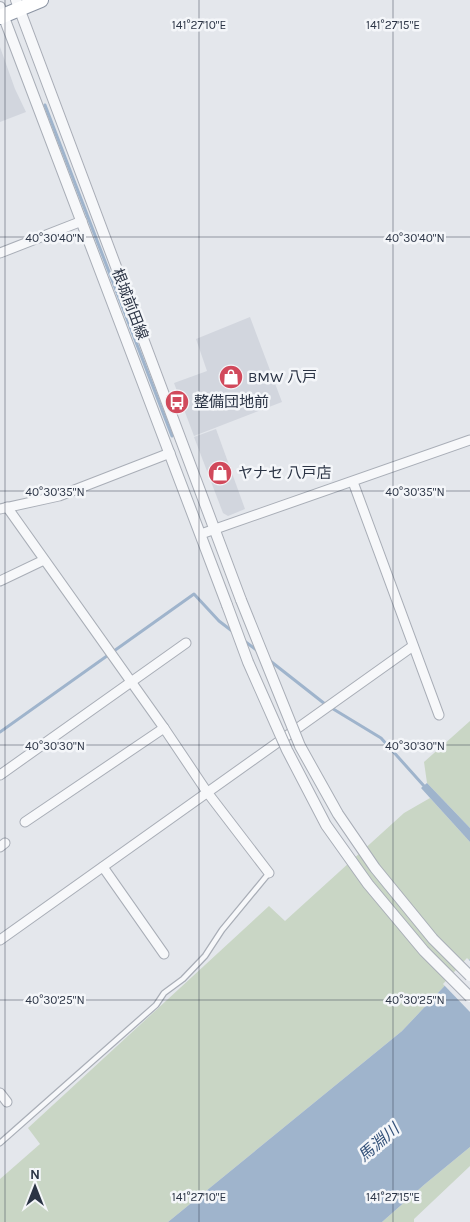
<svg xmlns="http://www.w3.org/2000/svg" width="470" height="1222" viewBox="0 0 470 1222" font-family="Karla,'Noto Sans JP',sans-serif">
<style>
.built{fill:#d2d6de}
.green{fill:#c9d6c5}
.water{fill:#9fb4cc}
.pier{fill:#e4e7ec}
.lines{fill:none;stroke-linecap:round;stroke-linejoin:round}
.stream{stroke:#9fb4cc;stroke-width:3}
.service-casing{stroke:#a9aeb7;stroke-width:7}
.minor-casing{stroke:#a9aeb7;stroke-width:11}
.tertiary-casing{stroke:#a9aeb7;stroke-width:12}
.trunk-casing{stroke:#8b94a3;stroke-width:16}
.service{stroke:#f7f8fa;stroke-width:4.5}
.minor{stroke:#f7f8fa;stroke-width:9}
.tertiary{stroke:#f7f8fa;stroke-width:10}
.trunk{stroke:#fff;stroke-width:14}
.tertiary-bridge-casing{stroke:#a9aeb7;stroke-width:12;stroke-linecap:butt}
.tertiary-bridge{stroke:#f7f8fa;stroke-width:10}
.ticks{fill:none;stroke:#2b3445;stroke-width:1;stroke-opacity:0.45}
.labels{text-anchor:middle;stroke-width:5;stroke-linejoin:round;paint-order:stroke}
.street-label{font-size:15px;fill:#2b3445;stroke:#f4f6f9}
.poi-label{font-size:15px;fill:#2b3445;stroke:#f4f6f9;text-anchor:start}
.water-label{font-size:16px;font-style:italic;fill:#34527a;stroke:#f4f6f9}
.ticks-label{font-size:12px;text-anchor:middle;fill:#2b3445;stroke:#f4f6f9;stroke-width:5;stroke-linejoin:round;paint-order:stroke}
</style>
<rect width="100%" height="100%" fill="#e4e7ec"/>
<g class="built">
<polygon points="0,47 15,89 26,112 0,122"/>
<polygon points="250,317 282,402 194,436 174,383 207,371 196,339"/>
<polygon points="216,429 245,509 228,516 223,513 194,437"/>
</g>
<g class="green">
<polygon points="470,721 470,828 427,783 424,762"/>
<polygon points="430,798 470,842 470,959 402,1031 168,1222 0,1222 0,1179 40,1144 28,1128 269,906 285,921 404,813"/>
<polygon points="470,1147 470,1166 414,1219 414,1222 382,1222 425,1184"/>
</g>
<g class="water">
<polygon points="427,783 470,828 470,842 421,788"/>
<polygon points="470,959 470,1147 425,1184 382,1222 168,1222 402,1031"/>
</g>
<polygon class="pier" points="467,958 470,961 470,1012 443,984"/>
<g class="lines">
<g class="stream">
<polyline points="45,105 172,436"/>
<polyline points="243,640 258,651"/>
<polyline points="269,660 325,704 381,738 424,786"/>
<polyline points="0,732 194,594 219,621 232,631"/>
</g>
<g class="service-casing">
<polyline id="service" points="0,1143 156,1005 164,993 183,979 205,956 222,930 269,873"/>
</g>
<g class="minor-casing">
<g id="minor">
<polyline points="0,253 82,221"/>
<polyline points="353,482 439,715"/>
<polyline points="7,507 164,728 207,792 269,873"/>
<polyline points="0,509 59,496 170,453"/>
<polyline points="201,534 470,440"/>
<polyline points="0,581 44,560"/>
<polyline points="0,775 186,643"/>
<polyline points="25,822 164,728"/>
<polyline points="0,847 5,843"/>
<polyline points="103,867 164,954"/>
<polyline points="0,940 413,646"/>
<polyline points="0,1093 7,1102"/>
</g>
</g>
<g class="tertiary-casing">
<g id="tertiary">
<polyline points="16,0 241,600"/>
<polyline points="0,7 227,605"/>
</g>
</g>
<g class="trunk-casing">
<polyline id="trunk" points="0,17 41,0"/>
</g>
<use href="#service" class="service"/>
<use href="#minor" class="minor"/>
<use href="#tertiary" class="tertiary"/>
<use href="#trunk" class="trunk"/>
<g class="tertiary-bridge-casing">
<g id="tertiary-bridge">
<polyline points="241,600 300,746 338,814 375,868 433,939 470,976"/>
<polyline points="227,605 248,662 287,750 326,825 368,884 424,951 470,997"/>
</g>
</g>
<use href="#tertiary-bridge" class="tertiary-bridge"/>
</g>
<path class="ticks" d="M5 0V1222M199 0V1222M393 0V1222M0 237H470M0 491H470M0 745H470M0 1000H470"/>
<defs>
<g id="shop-disc" transform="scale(1.25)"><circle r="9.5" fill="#d1495b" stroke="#f4f6f9"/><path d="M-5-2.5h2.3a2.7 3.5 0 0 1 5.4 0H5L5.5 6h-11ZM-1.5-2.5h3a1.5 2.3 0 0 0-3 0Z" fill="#fff"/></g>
<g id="bus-disc" transform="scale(1.25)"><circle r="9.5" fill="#d1495b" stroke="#f4f6f9"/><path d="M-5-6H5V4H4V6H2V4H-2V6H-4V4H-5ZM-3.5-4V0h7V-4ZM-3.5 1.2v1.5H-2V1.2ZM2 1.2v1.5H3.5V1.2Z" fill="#fff"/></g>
</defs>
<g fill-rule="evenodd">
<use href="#shop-disc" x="231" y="377"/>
<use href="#bus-disc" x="177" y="402"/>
<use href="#shop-disc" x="220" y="473"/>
</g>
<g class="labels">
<g class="street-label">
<text transform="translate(130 304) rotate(69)" y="5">根城前田線</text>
</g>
<g class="poi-label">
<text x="248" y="382">BMW 八戸</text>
<text x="194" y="407">整備団地前</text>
<text x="238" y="478">ヤナセ 八戸店</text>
</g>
<g class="water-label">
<text transform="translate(378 1142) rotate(-41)" y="6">馬淵川</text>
</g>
</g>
<g class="ticks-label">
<text x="199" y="29">141°27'10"E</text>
<text x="393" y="29">141°27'15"E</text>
<text x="55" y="242">40°30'40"N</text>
<text x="415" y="242">40°30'40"N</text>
<text x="55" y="496">40°30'35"N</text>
<text x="415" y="496">40°30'35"N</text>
<text x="55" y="750">40°30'30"N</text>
<text x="415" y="750">40°30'30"N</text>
<text x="55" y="1004">40°30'25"N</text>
<text x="415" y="1004">40°30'25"N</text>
<text x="199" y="1201">141°27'10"E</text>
<text x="393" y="1201">141°27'15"E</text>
</g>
<g transform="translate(35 1187)" stroke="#f4f6f9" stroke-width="4" paint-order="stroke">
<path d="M0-4L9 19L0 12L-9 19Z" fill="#2b3445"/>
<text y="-8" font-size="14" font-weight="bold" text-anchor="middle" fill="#2b3445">N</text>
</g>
</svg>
